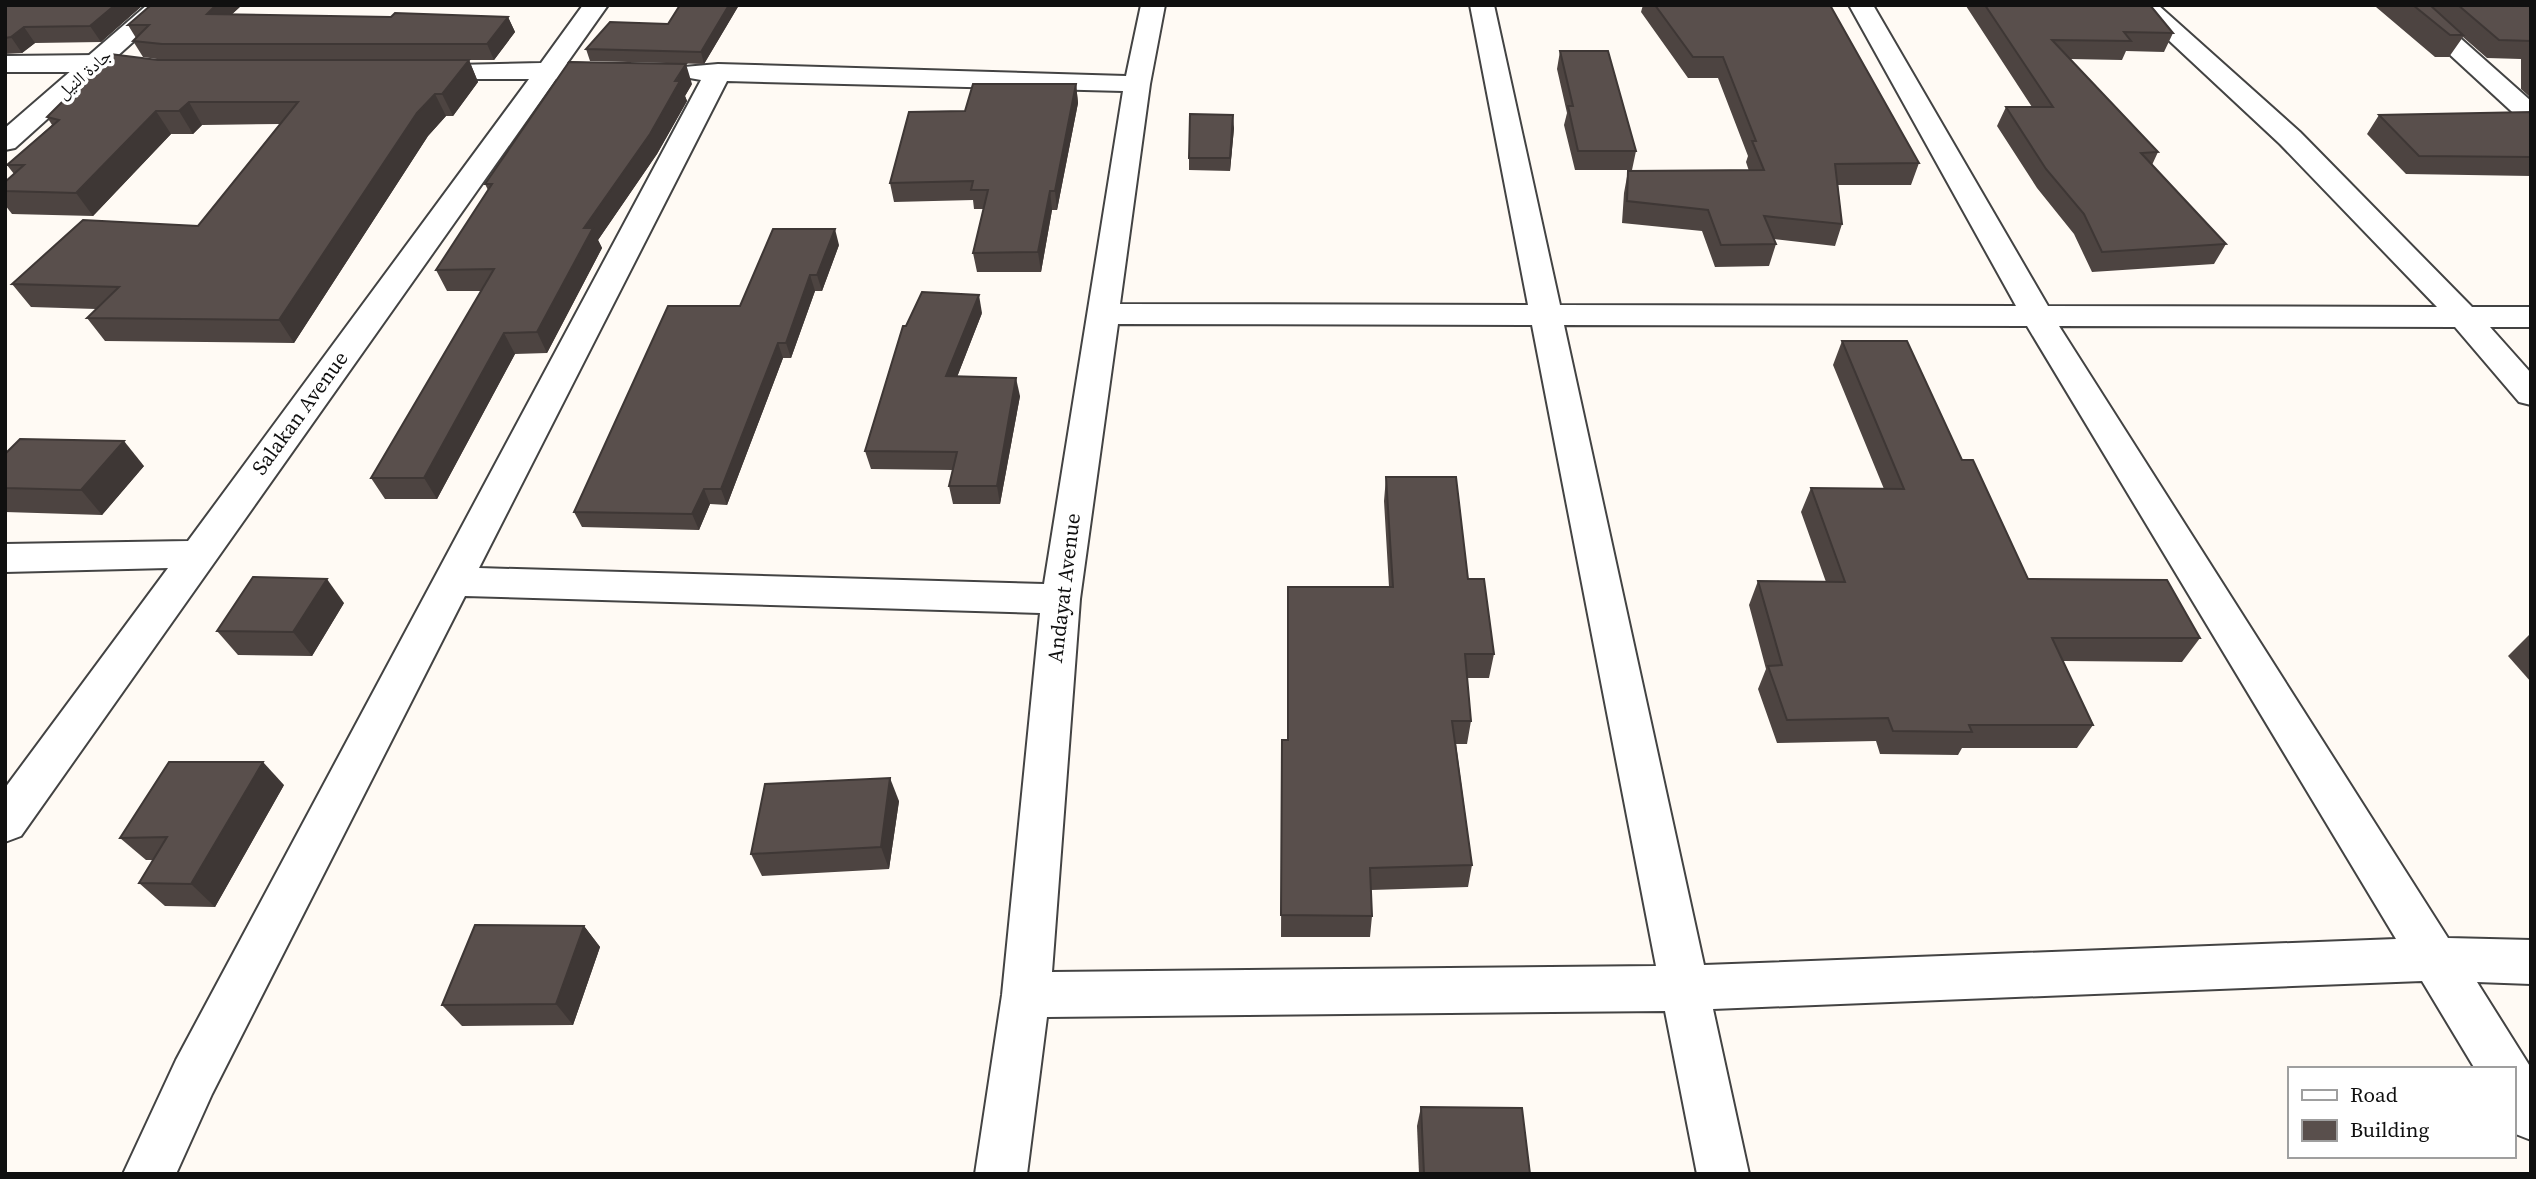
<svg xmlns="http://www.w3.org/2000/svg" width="2536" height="1179" viewBox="0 0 2536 1179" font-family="'Source Serif 4','Noto Naskh Arabic',serif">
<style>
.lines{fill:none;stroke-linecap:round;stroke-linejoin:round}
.minor-casing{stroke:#434343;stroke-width:4}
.tertiary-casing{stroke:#434343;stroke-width:4}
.minor{fill:#fff;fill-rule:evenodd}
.tertiary{fill:#fff;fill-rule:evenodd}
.wall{fill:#4d4441}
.shaded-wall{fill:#3e3735}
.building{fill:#594f4c;stroke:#3e3735;stroke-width:2}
.labels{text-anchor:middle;stroke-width:7;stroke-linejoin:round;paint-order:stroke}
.far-street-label{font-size:18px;fill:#101010;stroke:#fff}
.street-label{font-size:21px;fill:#101010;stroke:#fff}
</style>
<rect width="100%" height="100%" fill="#fffaf4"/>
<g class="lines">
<g class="minor-casing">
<g id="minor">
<polygon points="583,5 608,5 567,63 624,66 628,71 624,76 556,79 21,836 5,842 5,788 168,568 5,572 5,544 188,541 529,79 420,79 411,76 407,71 411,66 541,63"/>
<path d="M1141 5H1165L1150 84 1120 304 1528 305 1470 5H1494L1560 305 2016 306 1849 5H1873L2048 306 2437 307 2280 144 2131 5H2158L2300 132 2472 307H2531V327H2490L2531 373V405L2519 402 2455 327 2059 326 2448 938 2531 940V984L2477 982 2531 1068V1140L2513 1133V1069H2475L2422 981 1713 1009 1749 1174H1697L1665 1011 1047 1017 1027 1174H975L1002 995 1040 613 465 596 212 1094 176 1174H123L176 1060 701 80 684 77 680 72 684 67 718 64 1126 76ZM727 81 1123 91 1044 584 479 568ZM1118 324 1532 325 1656 966 1052 972 1080 599ZM1564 325 2027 326 2396 939 1704 965Z"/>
<polygon points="2396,5 2423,5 2531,101 2531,123 2522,121"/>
<polygon points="98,55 141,62 145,67 141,72 5,72 5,56"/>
</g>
</g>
<g class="tertiary-casing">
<polygon id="tertiary" points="147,5 174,5 15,148 5,150 5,128"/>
</g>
<use href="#minor" class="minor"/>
<use href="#tertiary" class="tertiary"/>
</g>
<g class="wall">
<polygon points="5,5 143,5 101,42 35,43 22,53 5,54"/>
<polygon points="151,5 242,5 232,14 391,17 508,17 515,32 494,60 469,60 478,82 453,116 446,116 428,136 294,343 105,341 87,318 96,309 31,307 12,284 198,226 280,124 202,125 193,134 171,134 93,216 12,214 5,205 5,182 14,174 7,165 52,125 47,117 158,60 164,60 143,57 133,41 136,38 128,25"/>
<polygon points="739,5 704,64 590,61 586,49 668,24"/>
<polygon points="1643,5 1655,5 1919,163 1911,185 1838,185 1842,224 1835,246 1774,239 1776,244 1769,266 1715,267 1702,231 1622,223 1624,193 1628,171 1749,171 1746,162 1748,156 1718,78 1688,78 1641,12"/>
<polygon points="2150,5 2173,33 2164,52 2126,51 2122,60 2070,59 2158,152 2152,165 2226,244 2214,264 2092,272 2074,234 2037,188 1997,126 2006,107 2032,107 1966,6"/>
<polygon points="2377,5 2531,5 2531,98 2521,89 2521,59 2487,58 2463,37 2449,57 2435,57 2376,7"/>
<polygon points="1560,51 1636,151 1632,170 1575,170 1564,125 1567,113 1557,69"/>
<polygon points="692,84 685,96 687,101 657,154 598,240 602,248 547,353 515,354 437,499 385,499 371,478 482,291 447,291 436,270 488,190 485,184"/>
<polygon points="1076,84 1078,103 1057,210 1052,210 1041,272 977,272 973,253 984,209 974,209 973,200 894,202 890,183 965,111"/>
<polygon points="2531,110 2531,176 2406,174 2367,134 2379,115 2530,112"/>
<polygon points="1234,128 1230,171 1189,170 1189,158"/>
<polygon points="839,245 822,291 815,291 791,358 783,358 727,505 710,504 699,530 582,527 574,512 740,306"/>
<polygon points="982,313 957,377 1020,396 1000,504 953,504 949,486 953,470 871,469 865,451"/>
<polygon points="1842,341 1962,460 2028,579 2200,638 2182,662 2063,661 2093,725 2077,748 1962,748 1958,755 1880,754 1876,741 1777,743 1758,689 1766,669 1749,605 1758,581 1826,582 1801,512 1811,488 1884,489 1833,365"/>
<polygon points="5,454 144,466 102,515 5,512"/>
<polygon points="1386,477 1468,579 1494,654 1489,678 1467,678 1471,721 1467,744 1456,744 1472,865 1468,887 1371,890 1372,916 1370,937 1281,937 1282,740 1288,740 1389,587 1384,501"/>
<polygon points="344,603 312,656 238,655 217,631"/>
<polygon points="2531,633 2531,682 2508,656"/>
<polygon points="284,785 215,907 165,906 139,883 153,860 146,860 120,838"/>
<polygon points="899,801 889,869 762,876 751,854"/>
<polygon points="584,926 600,947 573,1025 462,1026 442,1005"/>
<polygon points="1421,1107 1530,1174 1419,1174 1417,1126"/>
</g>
<g class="shaded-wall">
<polygon points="115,5 143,5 101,42 90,26"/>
<polygon points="216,5 242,5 216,29 207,14"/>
<polygon points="729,5 739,5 704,64 701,52"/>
<polygon points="508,17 515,32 494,60 487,44"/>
<polygon points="24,27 35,43 22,53 11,37"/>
<polygon points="469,60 478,82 453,116 442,94"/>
<polygon points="686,64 692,84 685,96 687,101 657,154 598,240 602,248 547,353 537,332 584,228"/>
<polygon points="1076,84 1078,103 1057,210 1055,191"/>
<polygon points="435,94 446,116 428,136 294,343 279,320 417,113"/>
<polygon points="189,102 202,125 193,134 179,111"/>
<polygon points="156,111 171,134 93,216 76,193"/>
<polygon points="1233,115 1234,128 1230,171 1230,158"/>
<polygon points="1050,191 1052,210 1041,272 1038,252"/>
<polygon points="835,229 839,245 822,291 817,275"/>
<polygon points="810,275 815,291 791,358 786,343"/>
<polygon points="979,295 982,313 950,395 946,376"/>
<polygon points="504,333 515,354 437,499 424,478"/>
<polygon points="778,343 783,358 727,505 721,489"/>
<polygon points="1016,378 1020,396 1000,504 997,486"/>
<polygon points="124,441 144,466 102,515 81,490"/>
<polygon points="704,489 710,504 699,530 692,514"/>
<polygon points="327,579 344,603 312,656 293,632"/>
<polygon points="263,762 284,785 215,907 191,884"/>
<polygon points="890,778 899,801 889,869 881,847"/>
<polygon points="584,926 600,947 573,1025 556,1004"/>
</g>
<g class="building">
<polygon points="5,5 115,5 90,26 24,27 11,37 5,38"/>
<polygon points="151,5 216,5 207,14 391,17 395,13 508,17 487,44 162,44 133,41 149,25 128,25"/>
<polygon points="680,5 729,5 701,52 586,49 610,22 668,24"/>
<polygon points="1655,5 1830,5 1919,163 1835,164 1842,224 1764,216 1776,244 1721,245 1708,210 1627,201 1628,171 1764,170 1752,141 1756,141 1723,57 1693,57"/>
<polygon points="1985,5 2150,5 2173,33 2124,32 2131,41 2052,40 2158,152 2141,153 2226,244 2102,252 2084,214 2046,169 2006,107 2053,107"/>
<polygon points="2413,5 2430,5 2463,35 2450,35"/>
<polygon points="2458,5 2531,5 2531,41 2499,40"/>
<polygon points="1560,51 1608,51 1636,151 1578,151 1568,106 1573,106"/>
<polygon points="110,54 158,60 469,60 442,94 435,94 417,113 279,320 87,318 119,287 12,284 83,220 198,226 298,102 189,102 179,111 156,111 76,193 5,191 5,182 24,165 7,165 59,120 47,117"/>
<polygon points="569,62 686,64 675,81 680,81 650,134 584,228 593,228 537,332 504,333 424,478 371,478 494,269 436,270 492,184 485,184"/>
<polygon points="973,84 1076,84 1055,191 1050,191 1038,252 973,253 988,190 971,190 973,181 890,183 909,112 965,111"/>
<polygon points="2531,112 2531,157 2419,156 2379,115"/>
<polygon points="1190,114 1233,115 1230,158 1189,158"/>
<polygon points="773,229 835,229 817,275 810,275 786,343 778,343 721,489 704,489 692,514 574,512 668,306 740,306"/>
<polygon points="922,292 979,295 946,376 1016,378 997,486 949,486 957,452 865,451 903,326 906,326"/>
<polygon points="1842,341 1907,341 1962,460 1973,460 2028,579 2167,580 2200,638 2052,638 2093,725 1969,725 1972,732 1893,731 1888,718 1787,720 1768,666 1782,665 1758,581 1845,582 1811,488 1904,489"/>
<polygon points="20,439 124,441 81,490 5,488 5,454"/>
<polygon points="1386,477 1456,477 1468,579 1484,579 1494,654 1465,654 1471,721 1452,721 1472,865 1370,868 1372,916 1281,915 1282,740 1288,740 1288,587 1393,587"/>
<polygon points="253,577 327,579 293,632 217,631"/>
<polygon points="169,762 263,762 191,884 139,883 167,837 120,838"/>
<polygon points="890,778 881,847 751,854 765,784"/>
<polygon points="475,925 584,926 556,1004 442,1005"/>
<polygon points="1421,1107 1522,1108 1530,1174 1424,1174"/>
</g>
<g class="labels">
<g class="far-street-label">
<text transform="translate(84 74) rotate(-41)" y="6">جادة النيل</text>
</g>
<g class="street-label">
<text transform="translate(300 413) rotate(-54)" y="7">Salakan Avenue</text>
<text transform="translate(1064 588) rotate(-83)" y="7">Andayat Avenue</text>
</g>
</g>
<rect width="2536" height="1179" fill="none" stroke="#101010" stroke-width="14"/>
<rect x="2288" y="1067" width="228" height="91" fill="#ffffff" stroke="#9f9f9f" stroke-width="2"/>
<rect x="2302" y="1090" width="35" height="10" fill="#ffffff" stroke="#9f9f9f" stroke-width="2"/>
<text x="2350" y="1102" font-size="21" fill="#101010">Road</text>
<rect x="2302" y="1120" width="35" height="21" fill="#594f4c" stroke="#9f9f9f" stroke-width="2"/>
<text x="2350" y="1137" font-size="21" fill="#101010">Building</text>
</svg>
